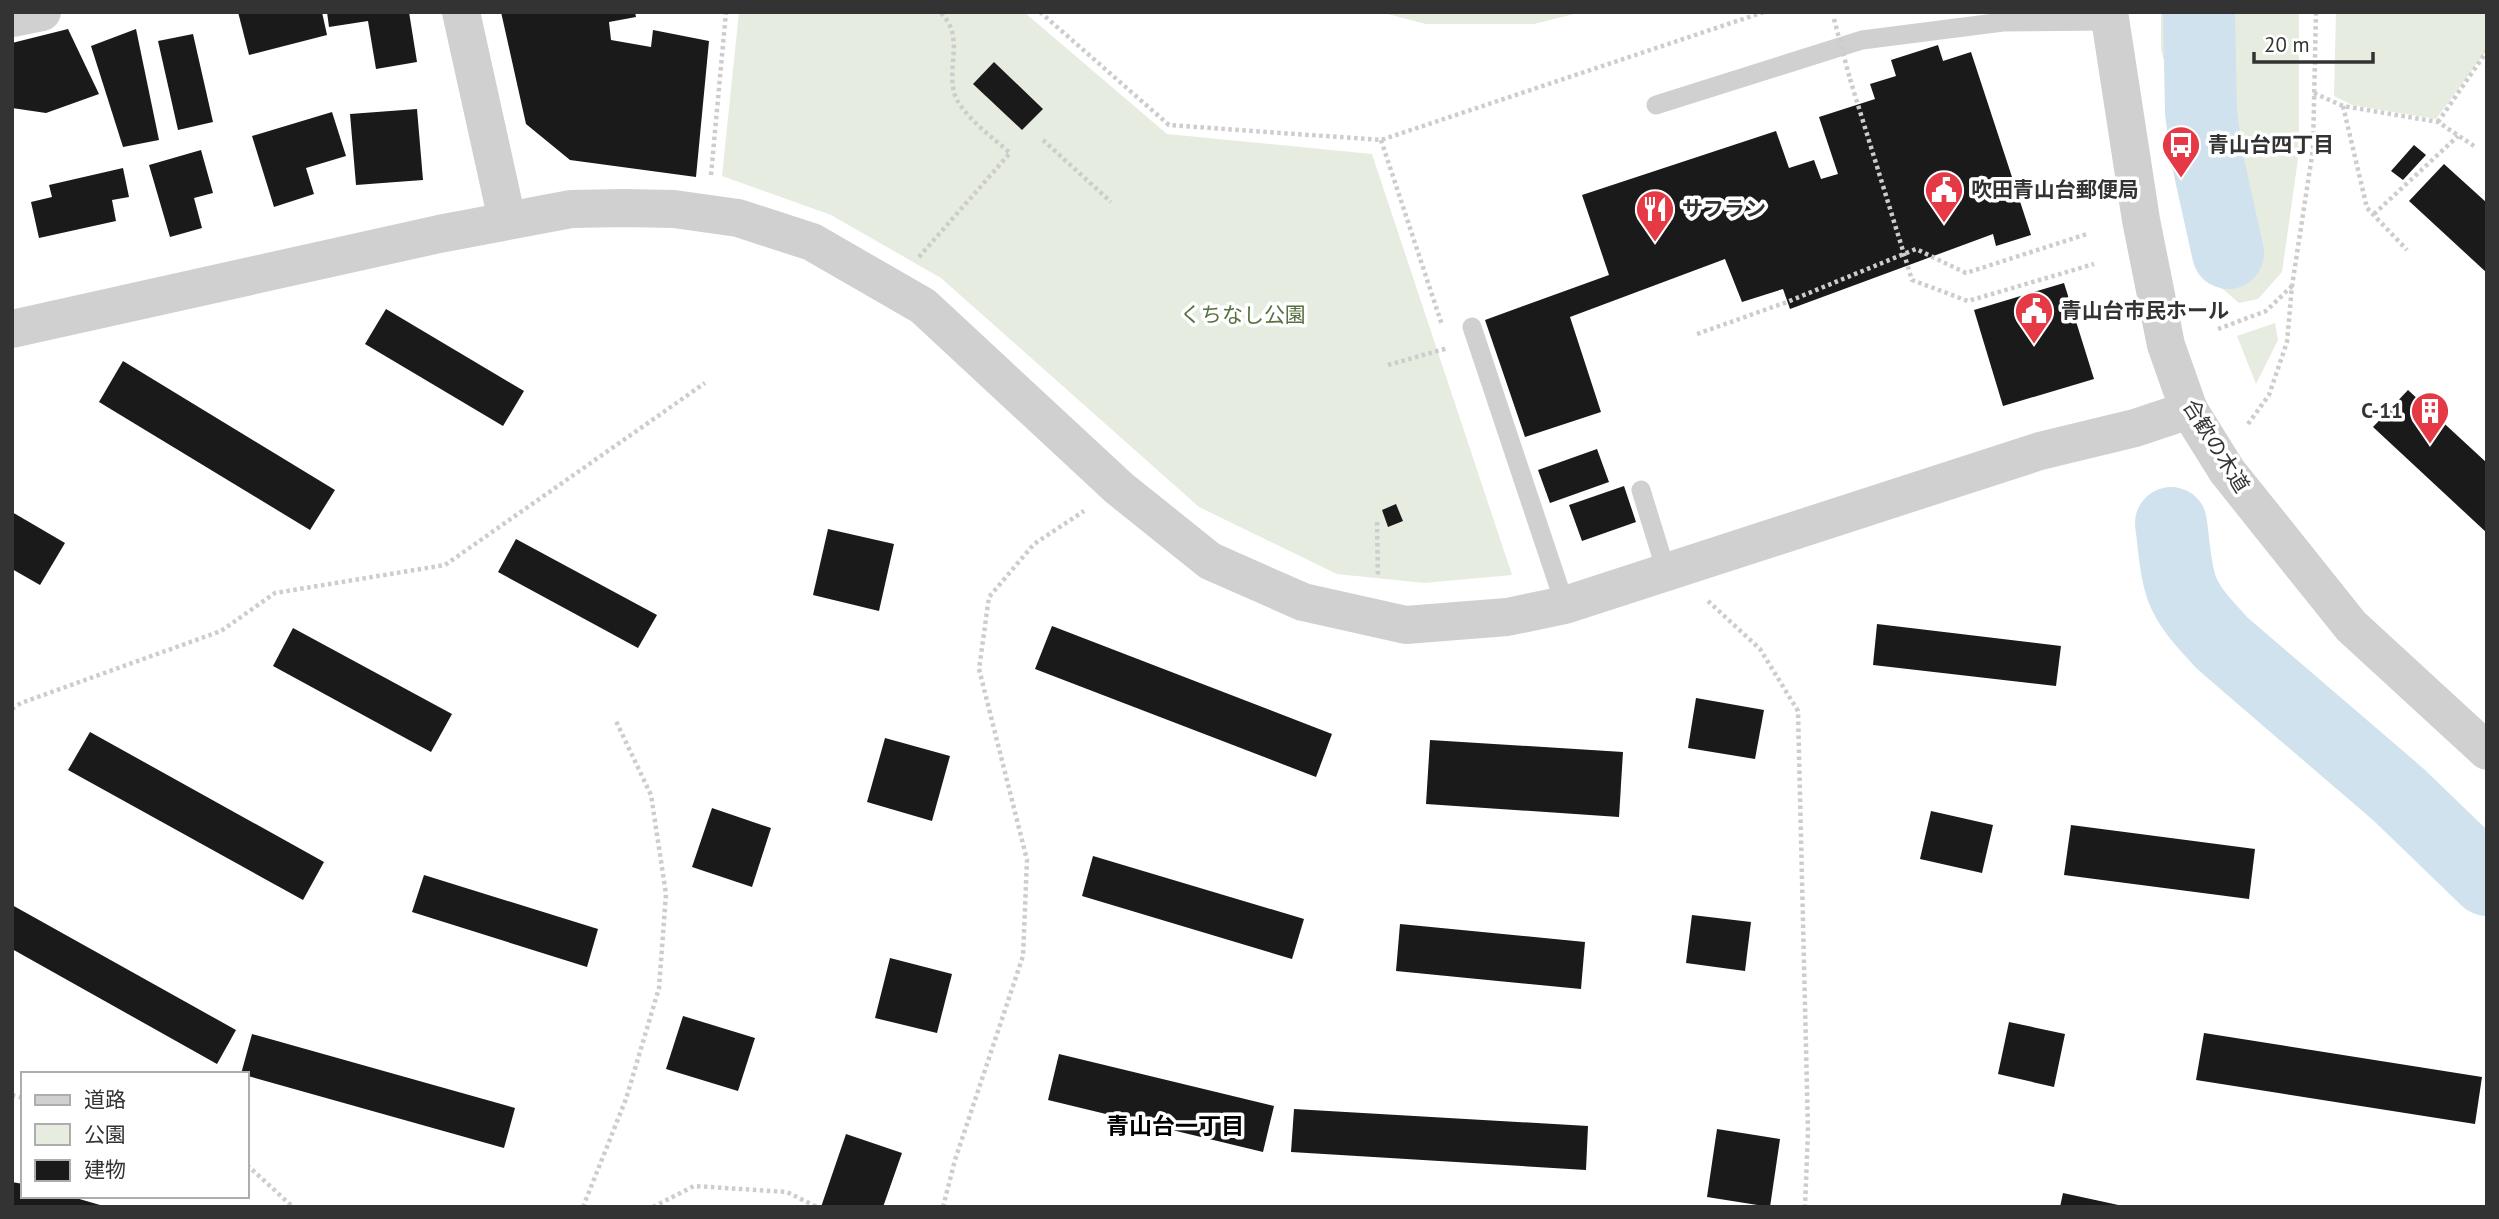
<svg xmlns="http://www.w3.org/2000/svg" width="2499" height="1219" viewBox="0 0 2499 1219" font-family="'PT Sans','Noto Sans JP',sans-serif">
<style>
.green{fill:#e6ecdf}
.lines{fill:none;stroke-linecap:round;stroke-linejoin:round}
.river{stroke:#cfe2ee;stroke-width:72}
.building{fill:#1a1a1a}
.path{stroke:#cdcdcd;stroke-width:4.5;stroke-dasharray:3.5 3.5;stroke-linecap:butt}
.service{stroke:#d0d0d0;stroke-width:19}
.minor{stroke:#d0d0d0;stroke-width:38}
.tertiary{stroke:#d0d0d0;stroke-width:38}
.path-bridge{stroke:#cdcdcd;stroke-width:4.5;stroke-dasharray:3.5 3.5;stroke-linecap:butt}
.labels{text-anchor:middle;stroke-width:7;stroke-linejoin:round;paint-order:stroke}
.poi-label{font-size:21px;font-weight:bold;fill:#333;stroke:#fff;text-anchor:start}
.park-label{font-size:21px;fill:#56703f;stroke:#fff}
.street-label{font-size:21px;fill:#333;stroke:#fff}
.neighbourhood-label{font-size:23px;font-weight:bold;fill:#000;stroke:#fff}
</style>
<rect width="100%" height="100%" fill="#fff"/>
<g class="green">
<polygon points="739,12 1024,12 1167,134 1372,154 1512,575 1424,583 1337,574 1199,507 941,278 831,215 722,176"/>
<polygon points="1380,12 1582,12 1534,24 1426,24"/>
<polygon points="2161,12 2299,12 2299,152 2282,272 2258,299 2239,303 2217,284 2189,146 2161,50"/>
<polygon points="2336,12 2487,12 2487,50 2436,119 2352,105 2334,96"/>
<polygon points="2275,323 2278,340 2256,384 2237,336"/>
</g>
<g class="lines">
<g class="river">
<polyline points="2199,12 2201,112 2207,158 2228,253"/>
<path d="M2171 523C2174 545 2175 569 2182 589 2190 610 2208 627 2222 643L2399 795 2487 880"/>
</g>
</g>
<g class="building">
<polygon points="238,12 322,12 327,35 249,55"/>
<polygon points="327,12 409,12 417,62 376,69 368,21 329,27"/>
<polygon points="501,12 635,12 636,17 609,22 611,40 651,47 653,30 709,41 696,177 570,160 526,124"/>
<polygon points="68,29 99,94 46,113 12,108 12,43"/>
<polygon points="136,29 159,140 123,147 91,46"/>
<polygon points="193,34 213,122 178,130 158,41"/>
<polygon points="1938,45 1943,61 1971,52 2031,235 1996,246 1993,234 1790,309 1783,289 1742,302 1725,259 1570,317 1601,412 1525,437 1485,320 1609,275 1582,195 1776,131 1789,168 1814,160 1821,179 1838,174 1819,117 1875,99 1870,84 1896,76 1891,60"/>
<polygon points="994,62 1043,109 1022,130 973,84"/>
<polygon points="417,109 423,180 356,185 350,114"/>
<polygon points="332,112 346,156 306,168 314,194 274,207 252,136"/>
<polygon points="2414,145 2426,155 2403,180 2391,171"/>
<polygon points="201,150 213,193 194,198 202,228 170,237 149,165"/>
<polygon points="2444,164 2487,203 2487,273 2409,201"/>
<polygon points="123,168 129,197 112,200 116,221 39,238 31,202 52,197 49,185"/>
<polygon points="2064,283 2094,379 2003,406 1974,310"/>
<polygon points="386,309 524,391 503,426 365,344"/>
<polygon points="123,361 335,490 310,530 99,402"/>
<polygon points="2408,390 2487,463 2487,533 2373,427"/>
<polygon points="1597,449 1609,482 1550,503 1538,470"/>
<polygon points="1624,486 1636,522 1582,541 1569,505"/>
<polygon points="1396,504 1403,521 1388,527 1382,510"/>
<polygon points="12,512 65,543 40,585 12,569"/>
<polygon points="828,529 894,544 879,611 813,595"/>
<polygon points="516,539 657,615 638,648 498,572"/>
<polygon points="1877,624 2061,646 2056,686 1873,665"/>
<polygon points="1052,626 1332,734 1316,777 1035,669"/>
<polygon points="293,628 452,714 431,752 273,666"/>
<polygon points="1696,698 1764,710 1755,759 1688,748"/>
<polygon points="90,732 324,862 303,900 68,770"/>
<polygon points="885,738 950,756 932,821 867,802"/>
<polygon points="1430,740 1623,752 1619,817 1426,804"/>
<polygon points="712,808 771,828 752,887 692,867"/>
<polygon points="1931,811 1993,825 1982,873 1920,859"/>
<polygon points="2071,825 2255,849 2249,899 2064,875"/>
<polygon points="1093,856 1304,919 1292,959 1082,896"/>
<polygon points="424,875 598,929 587,967 412,912"/>
<polygon points="12,905 236,1030 217,1064 12,949"/>
<polygon points="1692,915 1751,922 1745,971 1686,963"/>
<polygon points="1400,924 1585,942 1581,989 1396,971"/>
<polygon points="890,958 952,974 937,1033 875,1018"/>
<polygon points="683,1016 755,1038 738,1091 666,1069"/>
<polygon points="2009,1022 2065,1034 2054,1087 1998,1074"/>
<polygon points="2204,1033 2482,1077 2475,1124 2196,1080"/>
<polygon points="252,1034 515,1108 504,1148 241,1074"/>
<polygon points="1059,1054 1274,1106 1263,1152 1048,1100"/>
<polygon points="1294,1109 1588,1126 1586,1170 1291,1152"/>
<polygon points="1717,1129 1780,1139 1770,1207 1707,1197"/>
<polygon points="846,1134 902,1153 883,1207 821,1207"/>
<polygon points="12,1182 23,1184 23,1196 69,1196 107,1207 12,1207"/>
<polygon points="2063,1193 2123,1206 2123,1207 2060,1207"/>
</g>
<g class="lines">
<g class="path">
<polyline points="1040,12 1169,125 1381,140 1764,12"/>
<polyline points="1850,79 1912,280 1968,301 2094,264"/>
<polyline points="2314,93 2343,106 2438,122 2474,146"/>
<polyline points="2343,106 2367,208 2407,250"/>
<polyline points="2438,122 2487,51"/>
<polyline points="1043,140 1111,202"/>
<polyline points="1381,140 1442,325"/>
<polyline points="711,175 726,12"/>
<polyline points="2374,214 2458,136"/>
<path d="M919 257 1010 153C993 138 959 113 954 92 947 64 965 36 940 12"/>
<polyline points="2218,329 2266,311 2292,286"/>
<polyline points="1697,334 1787,302 1916,249 1966,273 2087,234"/>
<polyline points="1388,365 1448,348"/>
<polyline points="2248,424 2269,395 2287,342 2292,286 2313,149 2316,12"/>
<polyline points="1377,522 1378,577"/>
<polyline points="1708,601 1760,649 1798,711 1808,1131 1805,1207"/>
<polyline points="12,709 21,703 221,631 275,593 445,565 705,383"/>
<polyline points="12,1095 23,1098"/>
<polyline points="247,1165 293,1207"/>
<polyline points="583,1207 626,1099 659,988 666,894 651,795 615,719"/>
<polyline points="653,1207 694,1186 787,1192 817,1207"/>
<polyline points="943,1207 955,1160 1023,956 1027,860 979,669 989,597 1034,544 1084,511"/>
</g>
<g class="service">
<polyline points="1656,105 1862,40 2003,22 2109,21"/>
<polyline points="1472,327 1565,605"/>
<polyline points="1641,490 1666,571"/>
</g>
<g class="minor">
<polyline points="461,12 507,220"/>
<polyline points="12,18 42,12"/>
</g>
<g class="tertiary">
<polyline points="2109,12 2141,220 2166,345 2189,410 2227,471 2351,626 2487,751"/>
<polyline points="12,329 439,234 571,209 624,208 674,209 738,218 812,242 923,306 1119,488 1210,561 1303,602 1406,625 1507,617 1565,605 2040,451 2135,428 2189,410"/>
</g>
<polyline class="path-bridge" points="1834,19 1850,79"/>
</g>
<defs>
<g id="bus-pin" transform="scale(2.0125)"><path d="M0 17L-7.5 6A9.5 9.5 0 1 1 7.5 6Z" fill="#e63946" stroke="#fff"/><path d="M-5-6H5V4H4V6H2V4H-2V6H-4V4H-5ZM-3.5-4V0h7V-4ZM-3.5 1.2v1.5H-2V1.2ZM2 1.2v1.5H3.5V1.2Z" fill="#fff"/></g>
<g id="civic-pin" transform="scale(2.0125)"><path d="M0 17L-7.5 6A9.5 9.5 0 1 1 7.5 6Z" fill="#e63946" stroke="#fff"/><path d="M-.6-6.5H3V-4.5H.6V-3L4-1V1h2V6H-6V1h2V-1L-.6-3ZM-1.2 2.5V6h2.4V2.5Z" fill="#fff"/></g>
<g id="restaurant-pin" transform="scale(2.0125)"><path d="M0 17L-7.5 6A9.5 9.5 0 1 1 7.5 6Z" fill="#e63946" stroke="#fff"/><path d="M-5-6h1v4h1v-4h1v4h1v-4h1v5L-1.5 .5V6h-2V.5L-5-1ZM5-6V6H3V1.5H1.5Q1.5-4 5-6Z" fill="#fff"/></g>
<g id="building-pin" transform="scale(2.0125)"><path d="M0 17L-7.5 6A9.5 9.5 0 1 1 7.5 6Z" fill="#e63946" stroke="#fff"/><path d="M-4-6H4V6H1V3H-1V6H-4ZM-2.5-4.3h1.7v1.8h-1.7ZM.8-4.3h1.7v1.8H.8ZM-2.5-1h1.7V.8h-1.7ZM.8-1h1.7V.8H.8Z" fill="#fff"/></g>
</defs>
<g fill-rule="evenodd">
<use href="#bus-pin" x="2181" y="145"/>
<use href="#civic-pin" x="1944" y="190"/>
<use href="#restaurant-pin" x="1655" y="209"/>
<use href="#civic-pin" x="2034" y="311"/>
<use href="#building-pin" x="2430" y="411"/>
</g>
<g class="labels">
<g class="poi-label">
<text x="2208" y="152">青山台四丁目</text>
<text x="1971" y="197">吹田青山台郵便局</text>
<text x="1682" y="216">サフラン</text>
<text x="2061" y="318">青山台市民ホール</text>
<text x="2403" y="418" text-anchor="end">C-11</text>
</g>
<g class="park-label">
<text x="1243" y="322">くちなし公園</text>
</g>
<g class="street-label">
<text transform="translate(2216 446) rotate(58)" y="7">合歓の木道</text>
</g>
<g class="neighbourhood-label">
<text x="1175" y="1134">青山台一丁目</text>
</g>
</g>
<rect width="2499" height="1219" fill="none" stroke="#333333" stroke-width="28"/>
<rect x="21" y="1072" width="228" height="126" fill="#ffffff" stroke="#adadad" stroke-width="2"/>
<rect x="35" y="1095" width="35" height="10" fill="#d0d0d0" stroke="#adadad" stroke-width="2"/>
<text x="84" y="1107" font-size="21" fill="#333333">道路</text>
<rect x="35" y="1124" width="35" height="21" fill="#e6ecdf" stroke="#adadad" stroke-width="2"/>
<text x="84" y="1142" font-size="21" fill="#333333">公園</text>
<rect x="35" y="1160" width="35" height="21" fill="#1a1a1a" stroke="#adadad" stroke-width="2"/>
<text x="84" y="1177" font-size="21" fill="#333333">建物</text>
<path d="M2254 52v10h119v-10" fill="none" stroke="#333333" stroke-width="3.5"/>
<text x="2264" y="52" font-size="21" fill="#333333" stroke="#ffffff" stroke-width="5" paint-order="stroke">20 m</text>
</svg>
